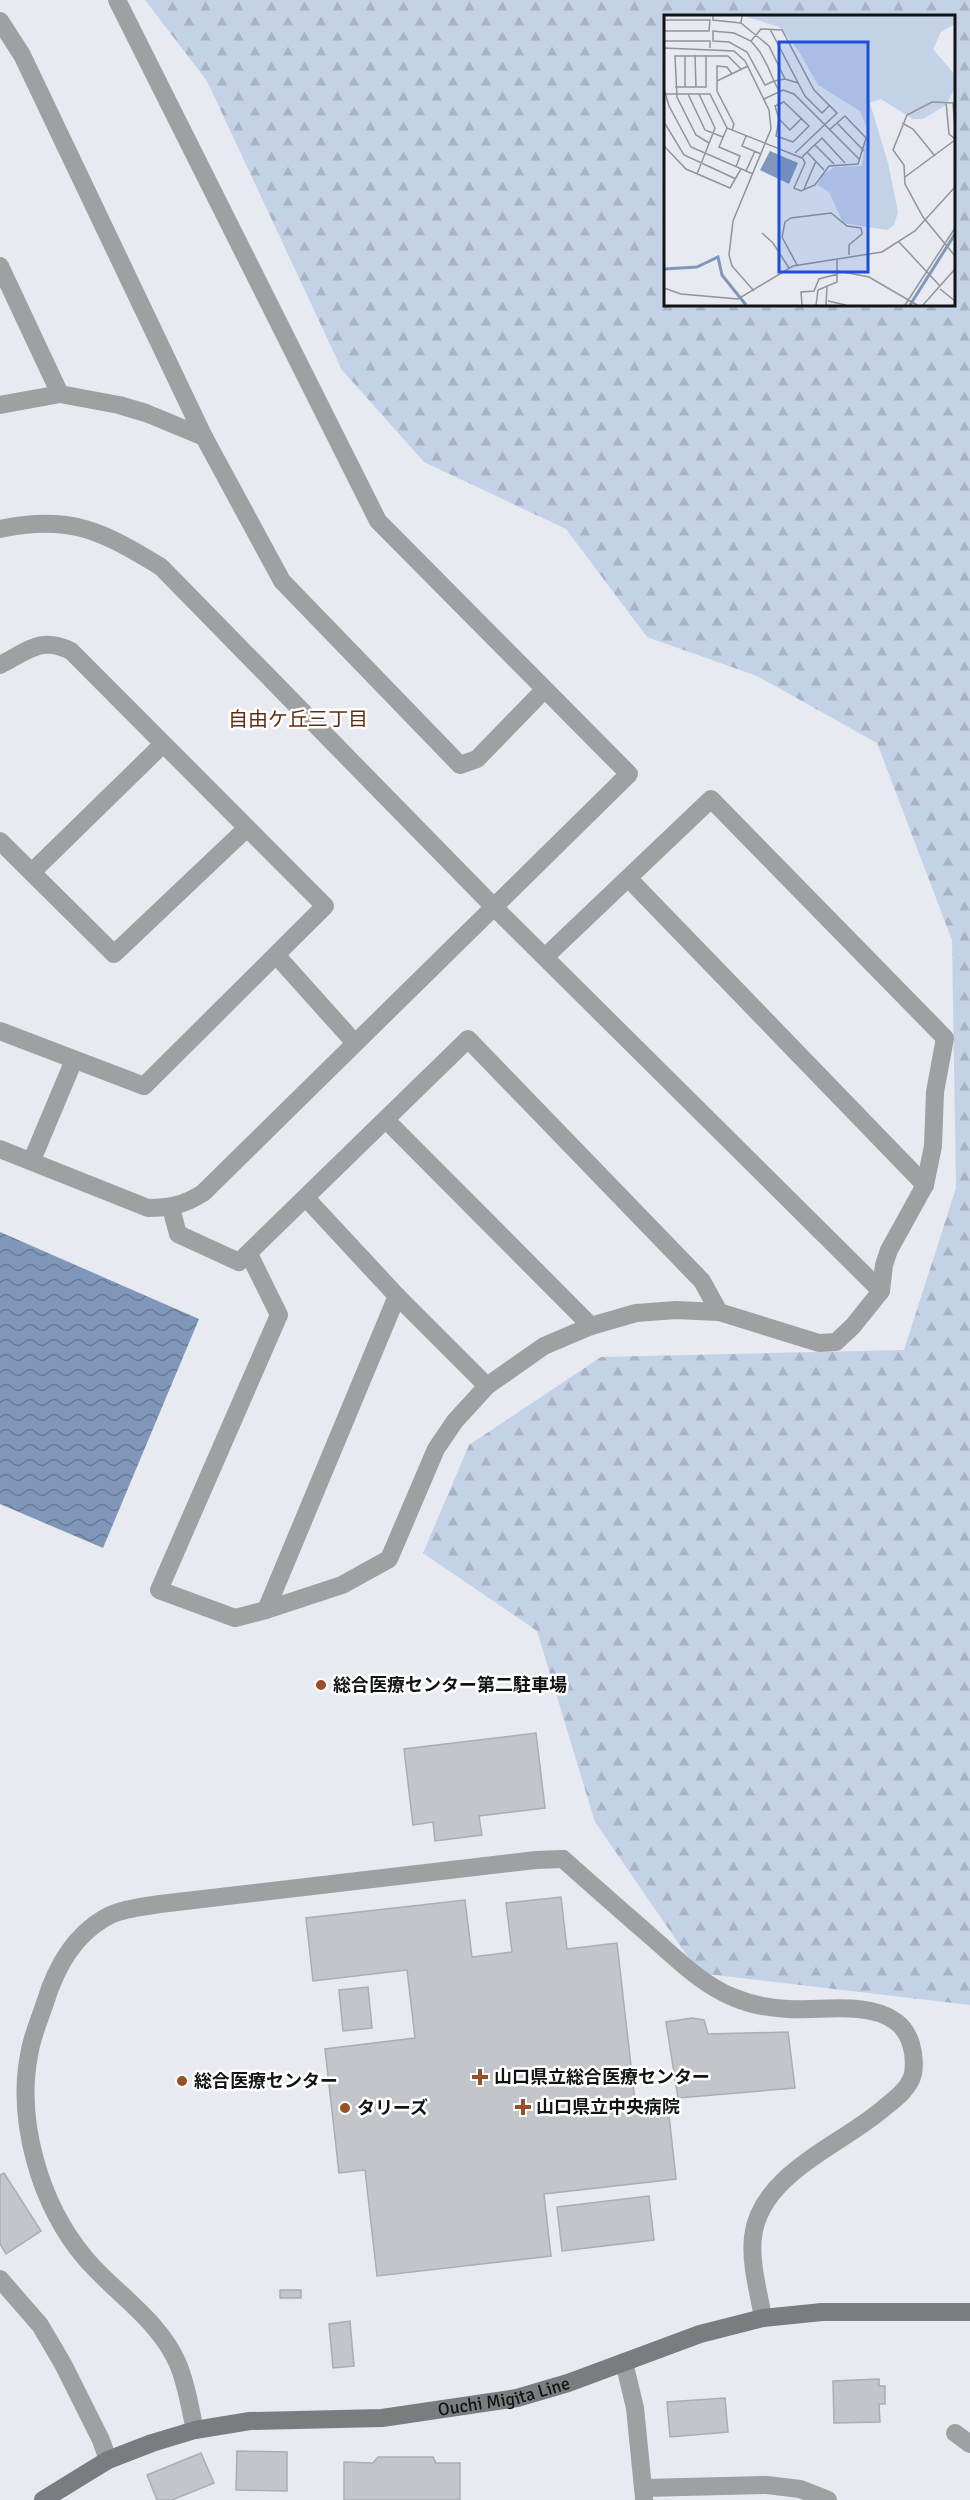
<svg xmlns="http://www.w3.org/2000/svg" width="970" height="2500" viewBox="0 0 970 2500" font-family="Signika,'Noto Sans JP',sans-serif">
<style>
.forest{fill:url(#forest-firs);fill-rule:evenodd}
.water{fill:url(#water-waves)}
.building{fill:#c2c5ca;stroke:#aaadb2;stroke-width:1.5}
.lines{fill:none;stroke-linecap:round;stroke-linejoin:round}
.minor{stroke:#9ea0a2;stroke-width:18}
.tertiary{stroke:#9ea0a2;stroke-width:18}
.secondary{stroke:#7a7c7f;stroke-width:18}
.poi-dot{fill:#965028;stroke:#fff;stroke-width:2}
.labels{text-anchor:middle;stroke-width:5;stroke-linejoin:round;paint-order:stroke}
.poi-label{font-size:18px;font-weight:bold;fill:#111314;stroke:#fff;text-anchor:start}
.street-label{font-size:18px;fill:#111314;stroke:#fff}
.neighbourhood-label{font-size:20px;fill:#5d2e12;stroke:#fff}
.inset-river{fill:none;stroke:#8197b9;stroke-width:3}
.inset-road{fill:none;stroke:#919498;stroke-width:1.5}
.view{fill:#1d4ed8;fill-opacity:0.15;stroke:#1d4ed8;stroke-width:3}
.inset-edge{fill:none;stroke:#111314;stroke-width:3}
</style>
<defs>
<pattern id="forest-firs" width="22" height="20" patternUnits="userSpaceOnUse" patternTransform="scale(1.5)"><rect width="22" height="20" fill="#c4d2e8"/><path d="M5 1l3.5 6h-7zM16 11l3.5 6h-7z" fill="#a7b3c6"/></pattern>
<pattern id="water-waves" width="16" height="10" patternUnits="userSpaceOnUse" patternTransform="scale(1.5)"><rect width="16" height="10" fill="#8197b9"/><path d="M0 5q4-4 8 0t8 0" fill="none" stroke="#687a95"/></pattern>
</defs>
<rect width="100%" height="100%" fill="#e7eaf0"/>
<path class="forest" d="M145 0H970V2005L699 1973 595 1822 537 1631 423 1553 469 1445 601 1357 904 1350 956 1188 952 940 877 743 757 676 647 637 566 529 424 462 342 370 207 81ZM666 16H954V304H666Z"/>
<polygon class="water" points="0,1232 199,1319 103,1548 0,1504"/>
<g class="building">
<polygon points="536,1733 545,1808 479,1816 482,1835 435,1841 433,1822 413,1825 404,1749"/>
<polygon points="561,1897 567,1949 617,1943 636,2110 668,2106 676,2179 544,2194 551,2256 377,2276 365,2170 339,2173 325,2049 415,2038 407,1970 313,1981 306,1918 465,1900 472,1957 512,1952 506,1903"/>
<polygon points="368,1987 372,2028 343,2031 339,1990"/>
<polygon points="692,2018 704,2020 708,2034 788,2032 795,2088 678,2098 666,2022"/>
<polygon points="4,2173 41,2231 6,2254 0,2244 0,2175"/>
<polygon points="649,2196 654,2240 562,2251 557,2207"/>
<rect x="280" y="2290" width="21" height="8"/>
<polygon points="350,2321 354,2366 333,2368 329,2324"/>
<polygon points="879,2379 879,2386 885,2386 885,2404 879,2404 880,2422 834,2423 833,2381"/>
<polygon points="725,2398 728,2432 670,2437 667,2402"/>
<polygon points="237,2451 287,2452 287,2491 236,2490"/>
<polygon points="201,2453 214,2483 172,2500 157,2500 147,2475"/>
<polygon points="378,2457 433,2457 436,2463 460,2463 460,2500 344,2500 344,2462 373,2463"/>
</g>
<g class="lines">
<g class="minor">
<polyline points="0,21 22,55 204,437 282,581 460,765 477,759 544,690"/>
<polyline points="0,266 60,394"/>
<polyline points="0,405 60,394 119,405 146,413 204,437"/>
<path d="M0 665C28 651 40 636 71 651L325 906 144 1086 0 1031"/>
<polyline points="0,841 114,954 247,828"/>
<polyline points="32,872 162,745"/>
<polyline points="629,879 925,1185"/>
<polyline points="493,906 881,1291"/>
<polyline points="277,956 355,1043"/>
<polyline points="386,1120 591,1326"/>
<path d="M0 1149 148 1208C170 1208 184 1205 203 1193L629 774 378 521 117 0"/>
<polyline points="32,1160 74,1060"/>
<polyline points="306,1198 397,1296 487,1386"/>
<polyline points="171,1208 178,1234 239,1262 468,1039 702,1281 719,1312"/>
<polyline points="249,1254 279,1315 159,1590 235,1618 266,1610 342,1585 389,1559 436,1449 455,1421 487,1386 544,1346 591,1326 636,1313 676,1310 719,1312 819,1343 836,1342 853,1326 881,1291 884,1265 889,1250 925,1185 933,1146 935,1092 945,1038 711,799 545,957"/>
<polyline points="266,1610 397,1296"/>
<path d="M563 1859C593 1886 624 1913 655 1940 680 1962 704 1986 735 1998 752 2005 770 2008 788 2009 820 2011 867 2001 895 2021 911 2032 916 2055 913 2074 909 2089 895 2099 884 2108 840 2146 760 2174 753 2237 750 2264 759 2293 763 2318"/>
<polyline points="0,2279 40,2325 63,2364 101,2440 108,2460"/>
<polyline points="624,2362 635,2408 644,2498"/>
<polyline points="955,2433 970,2444"/>
<polyline points="644,2488 767,2485 800,2489 828,2500"/>
</g>
<g class="tertiary">
<path d="M0 529C70 514 102 531 161 567L493 906"/>
<path d="M195 2430C190 2409 187 2385 178 2364 159 2320 116 2294 86 2259 40 2205 15 2120 30 2050 33 2034 40 2018 45 2003 55 1970 73 1937 103 1919 119 1909 141 1907 160 1904L536 1860 563 1859"/>
</g>
<path class="secondary" id="s1" d="M43 2500 108 2460 152 2443 195 2430 250 2421 382 2418 517 2398 568 2383 700 2334 763 2318 822 2312H970"/>
</g>
<g class="poi-dot">
<circle cx="321" cy="1685" r="6"/>
<path d="M477 2068h6v6h6v6h-6v6h-6v-6h-6v-6h6z"/>
<circle cx="182" cy="2081" r="6"/>
<path d="M520 2098h6v6h6v6h-6v6h-6v-6h-6v-6h6z"/>
<circle cx="345" cy="2108" r="6"/>
</g>
<g class="labels">
<g class="poi-label">
<text x="333" y="1691">総合医療センター第二駐車場</text>
<text x="494" y="2083">山口県立総合医療センター</text>
<text x="194" y="2087">総合医療センター</text>
<text x="536" y="2113">山口県立中央病院</text>
<text x="357" y="2114">タリーズ</text>
</g>
<g class="street-label">
<text dy="6" stroke="none"><textPath href="#s1" startOffset="480">Ouchi Migita Line</textPath></text>
</g>
<g class="neighbourhood-label">
<text x="298" y="726">自由ケ丘三丁目</text>
</g>
</g>
<g transform="translate(664 15)">
<rect width="291" height="291" fill="#e7eaf0"/>
<path d="M80 1H291V9L277 17 269 34 291 60 290 75 282 90 259 104H249L217 84 206 88 224 148 234 197 230 210 223 215 179 208 165 177 154 170 158 160 171 152 198 151 203 114 196 96 154 70 134 35 115 12Z" fill="#c4d2e8"/>
<path d="M106 136 134 148 125 169 96 155Z" fill="#8197b9"/>
<path class="inset-river" d="M0 254 33 252 54 242 58 260 82 290M246 290 291 219"/>
<path class="inset-road" d="M49 1V5L77 8M78 1 77 8 105 31 121 64M0 5H46L45 16H0M106 14 141 81 158 98 165 91M0 26H46V33M87 26 97 14 118 15 150 75 173 98 131 138M0 33 70 36 81 46 105 95 107 114 69 206 65 240 68 251 90 276M31 40 32 72M53 66 84 51M11 72H42V40M21 72V41M0 74 5 91 27 132 89 159M115 76 110 66 104 52 96 37 87 26 70 18 49 16V26L65 27 83 37 101 70 110 66 121 64 134 68M0 79H46L63 113 138 143M24 79 41 115 59 122M100 84 119 75 130 79 196 145M120 87 145 111 129 127 112 121 115 104 111 91ZM282 87 285 119 291 124M289 88 291 113M291 88 268 87 243 100 229 135 240 150 241 169 259 202 291 241M115 104 126 115 138 103M0 107 20 140 72 164M173 108 200 136M238 108 249 114 271 141M63 113 55 132 76 141 72 152M68 115 70 109 53 76V51L63 52 68 59M82 121 78 131 97 139M45 128 32 120 13 82 11 41H64L77 54M151 130 170 149M0 131 22 154 66 173 77 154M143 137 160 155M138 142 141 148 130 173 137 176 151 170 165 151 194 149 202 123 181 101 165 115M138 142 158 123 181 148M82 156 91 136M33 159 51 113 35 79M241 162 291 125M140 174 152 146M98 218 109 228 125 253M235 227 276 271M133 250 118 222 121 207 127 203 167 198 183 211 197 213 198 219 185 230V240M174 256 205 262 253 290M0 273 17 279 74 284 129 251 218 237 251 216 291 172M276 274 291 286M164 286 182 290M138 290 137 277 150 276 155 264 174 259M152 290 154 275 173 267V244M162 290 163 272M241 290 291 213M259 290 291 254"/>
<path class="view" d="M115 27H204V257H115Z"/>
<rect width="291" height="291" class="inset-edge"/>
</g>
</svg>
